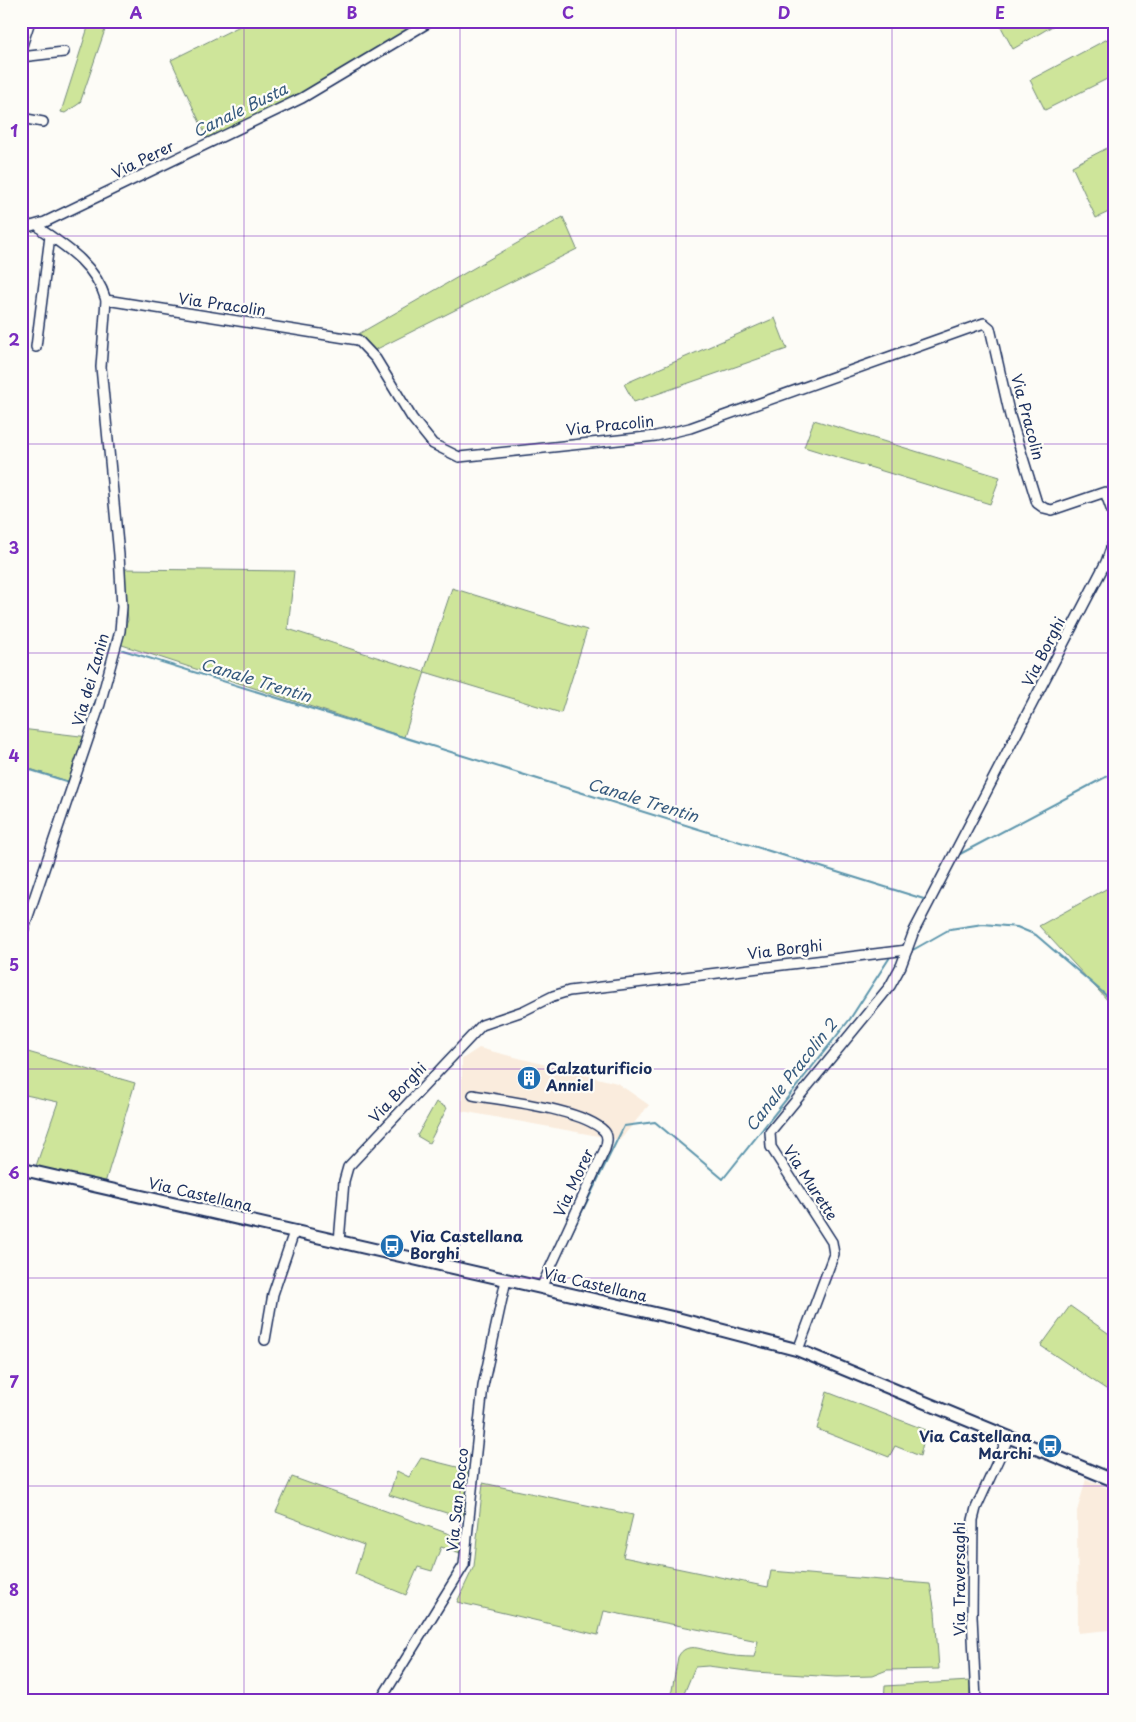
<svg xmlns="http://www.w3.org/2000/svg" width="1136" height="1722" viewBox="0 0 1136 1722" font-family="'Playpen Sans',sans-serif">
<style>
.built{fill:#faecdd}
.green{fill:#cee59a;stroke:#748a7c}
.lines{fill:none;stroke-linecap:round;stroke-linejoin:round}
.stream{stroke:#5c95ac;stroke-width:2}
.minor-casing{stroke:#1b2f5e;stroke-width:12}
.major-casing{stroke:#1b2f5e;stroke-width:15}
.minor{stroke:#fdfcf7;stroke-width:9}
.major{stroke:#fdfcf7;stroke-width:11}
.grid{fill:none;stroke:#7b2cbf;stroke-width:1;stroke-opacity:0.55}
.labels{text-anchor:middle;stroke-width:4.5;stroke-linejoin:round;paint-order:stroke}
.street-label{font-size:15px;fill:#1b2f5e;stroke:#fdfcf7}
.poi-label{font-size:15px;font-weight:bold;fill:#1b2f5e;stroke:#fdfcf7;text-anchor:start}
.water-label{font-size:16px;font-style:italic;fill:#365a7e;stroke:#fdfcf7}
.neatline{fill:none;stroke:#7b2cbf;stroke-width:2}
.grid-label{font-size:16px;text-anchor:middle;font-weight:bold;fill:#7b2cbf}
</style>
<rect width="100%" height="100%" fill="#fdfcf7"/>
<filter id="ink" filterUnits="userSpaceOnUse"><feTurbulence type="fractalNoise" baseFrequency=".02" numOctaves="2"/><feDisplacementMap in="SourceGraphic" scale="10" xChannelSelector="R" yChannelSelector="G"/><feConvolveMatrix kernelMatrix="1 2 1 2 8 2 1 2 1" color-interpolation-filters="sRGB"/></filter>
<g filter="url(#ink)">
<g class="built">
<polygon points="479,1048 617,1083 649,1105 620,1140 462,1111 462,1059"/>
<polygon points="1086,1479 1115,1491 1115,1616 1110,1630 1078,1633 1077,1511"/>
</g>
<g class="green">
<polygon points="90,21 108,21 80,103 65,113 61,112"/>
<polygon points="250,21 403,21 407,36 341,75 209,142 171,60"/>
<polygon points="1008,21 1061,21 1013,49 1000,25"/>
<polygon points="1115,35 1115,75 1045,110 1030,80"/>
<polygon points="1115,144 1115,209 1096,218 1072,166"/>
<polygon points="563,217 577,249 371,352 348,340"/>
<polygon points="775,318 787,349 634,402 624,384"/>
<polygon points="814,420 1000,477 990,504 804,447"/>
<polygon points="123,569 294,571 288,629 424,672 452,588 587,630 561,713 425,672 404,737 119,644 128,620"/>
<polygon points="21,729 89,737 73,783 21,766"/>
<polygon points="1115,884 1115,1000 1110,1003 1039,926"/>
<polygon points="21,1050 135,1083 105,1183 36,1166 58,1102 21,1094"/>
<polygon points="436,1102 447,1108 429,1143 417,1136"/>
<polygon points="1070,1306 1115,1338 1115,1395 1041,1346"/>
<polygon points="827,1392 926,1430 920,1456 895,1446 889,1457 817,1429"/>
<polygon points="421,1458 473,1471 469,1520 389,1495 397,1471 409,1477"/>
<polygon points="292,1477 466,1540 464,1554 441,1547 432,1571 418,1567 406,1595 355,1574 364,1545 276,1512"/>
<path d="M483 1483 633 1515 623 1557 768 1587 771 1571 930 1584 935 1612 939 1669 887 1670 872 1676 836 1677 755 1672 708 1666 695 1667 681 1701H670L678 1657C687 1639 706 1652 721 1654 732 1656 743 1657 754 1657L758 1641 604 1611 598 1635 457 1602 474 1566Z"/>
<polygon points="970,1681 970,1701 884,1701 885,1686"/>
</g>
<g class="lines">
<g class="stream">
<polyline points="260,114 303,93"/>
<polyline points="123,650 927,900"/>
<polyline points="77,759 98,694"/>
<polyline points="21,767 69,782"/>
<polyline points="958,853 960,854 1115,772"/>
<polyline points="911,951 950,929 983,924 1017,927 1036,935 1115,1003"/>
<polyline points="571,1234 624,1126 655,1122 723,1179 850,1019 892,954"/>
</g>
<g class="minor-casing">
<g id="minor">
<polyline points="21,49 30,21"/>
<polyline points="21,57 64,52"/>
<polyline points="21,118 43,122"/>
<polyline points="21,224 31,226 45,222 302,98 431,21"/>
<path d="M38 225 43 231C70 249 96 267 106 300L358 340 376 359 412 418 433 444 459 457 656 436 690 428 984 323 990 328 1010 416 1037 503 1044 508 1052 510 1105 492 1113 514 1115 536"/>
<polyline points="36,347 50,236"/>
<polyline points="21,937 100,704 120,631 122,607 119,555 101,367 106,300"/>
<path d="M473 1095C505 1101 583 1109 604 1131 609 1136 607 1143 605 1149L541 1288"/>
<polyline points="339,1242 344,1181 348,1167 482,1025 523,1011 553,996 569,991 907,950"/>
<polyline points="265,1340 273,1294 294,1232"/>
<polyline points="798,1350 834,1254 832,1242 771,1147 770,1132 890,986 901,966 914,931 1106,562 1115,537"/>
<polyline points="380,1701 464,1565 483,1386 506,1280"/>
<polyline points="976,1701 972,1616 973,1520 976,1508 1009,1436"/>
</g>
</g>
<g class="major-casing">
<polyline id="major" points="21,1169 679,1319 798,1350 1115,1481"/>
</g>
<use href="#minor" class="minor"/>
<use href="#major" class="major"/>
</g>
</g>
<path class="grid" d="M244 21V1701M460 21V1701M676 21V1701M892 21V1701M21 236H1115M21 444H1115M21 653H1115M21 861H1115M21 1069H1115M21 1278H1115M21 1486H1115"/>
<defs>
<g id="building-disc" transform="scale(1.25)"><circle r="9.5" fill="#1f6fb2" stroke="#fdfcf7"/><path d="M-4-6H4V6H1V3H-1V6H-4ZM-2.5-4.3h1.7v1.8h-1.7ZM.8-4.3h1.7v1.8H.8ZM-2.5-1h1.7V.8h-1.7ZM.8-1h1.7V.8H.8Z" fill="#fff"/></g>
<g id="bus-disc" transform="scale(1.25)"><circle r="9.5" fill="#1f6fb2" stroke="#fdfcf7"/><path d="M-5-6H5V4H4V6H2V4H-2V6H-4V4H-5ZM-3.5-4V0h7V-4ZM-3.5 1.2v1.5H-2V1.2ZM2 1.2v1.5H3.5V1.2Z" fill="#fff"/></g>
</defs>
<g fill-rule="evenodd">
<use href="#building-disc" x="529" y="1078"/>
<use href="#bus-disc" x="392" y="1246"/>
<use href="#bus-disc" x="1050" y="1446"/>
</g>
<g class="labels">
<g class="street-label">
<text transform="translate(143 160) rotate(-26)" y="5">Via Perer</text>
<text transform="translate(222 305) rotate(8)" y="5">Via Pracolin</text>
<text transform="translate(1027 417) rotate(75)" y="5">Via Pracolin</text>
<text transform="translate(610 426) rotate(-6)" y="5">Via Pracolin</text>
<text transform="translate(1044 652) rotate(-63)" y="5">Via Borghi</text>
<text transform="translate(91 680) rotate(-74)" y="5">Via dei Zanin</text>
<text transform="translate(785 950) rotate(-7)" y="5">Via Borghi</text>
<text transform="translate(398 1093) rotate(-47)" y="5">Via Borghi</text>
<text transform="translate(574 1183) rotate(-65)" y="5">Via Morer</text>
<text transform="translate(810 1183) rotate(57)" y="5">Via Murette</text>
<text transform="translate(200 1195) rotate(13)" y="5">Via Castellana</text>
<text transform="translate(595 1285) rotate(13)" y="5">Via Castellana</text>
<text transform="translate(458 1500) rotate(-84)" y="5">Via San Rocco</text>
<text transform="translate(960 1579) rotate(-90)" y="5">Via Traversaghi</text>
</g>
<g class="poi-label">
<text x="546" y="1074">Calzaturificio<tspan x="546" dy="17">Anniel</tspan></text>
<text x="410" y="1242">Via Castellana<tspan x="410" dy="17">Borghi</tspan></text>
<text x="1032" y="1442" text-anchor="end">Via Castellana<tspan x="1032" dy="17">Marchi</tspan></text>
</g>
<g class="water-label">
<text transform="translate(240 110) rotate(-26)" y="6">Canale Busta</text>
<text transform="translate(256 680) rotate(17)" y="6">Canale Trentin</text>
<text transform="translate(643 800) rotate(17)" y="6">Canale Trentin</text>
<text transform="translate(791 1075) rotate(-52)" y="6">Canale Pracolin 2</text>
</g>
</g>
<rect width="1136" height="1722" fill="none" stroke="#fdfcf7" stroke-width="55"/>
<rect x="28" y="28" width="1080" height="1666" class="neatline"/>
<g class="grid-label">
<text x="136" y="19">A</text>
<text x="352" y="19">B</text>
<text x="568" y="19">C</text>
<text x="784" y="19">D</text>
<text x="1000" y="19">E</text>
<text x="14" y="137">1</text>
<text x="14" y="346">2</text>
<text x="14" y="554">3</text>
<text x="14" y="762">4</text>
<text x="14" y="971">5</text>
<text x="14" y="1179">6</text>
<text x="14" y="1388">7</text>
<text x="14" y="1596">8</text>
</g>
</svg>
